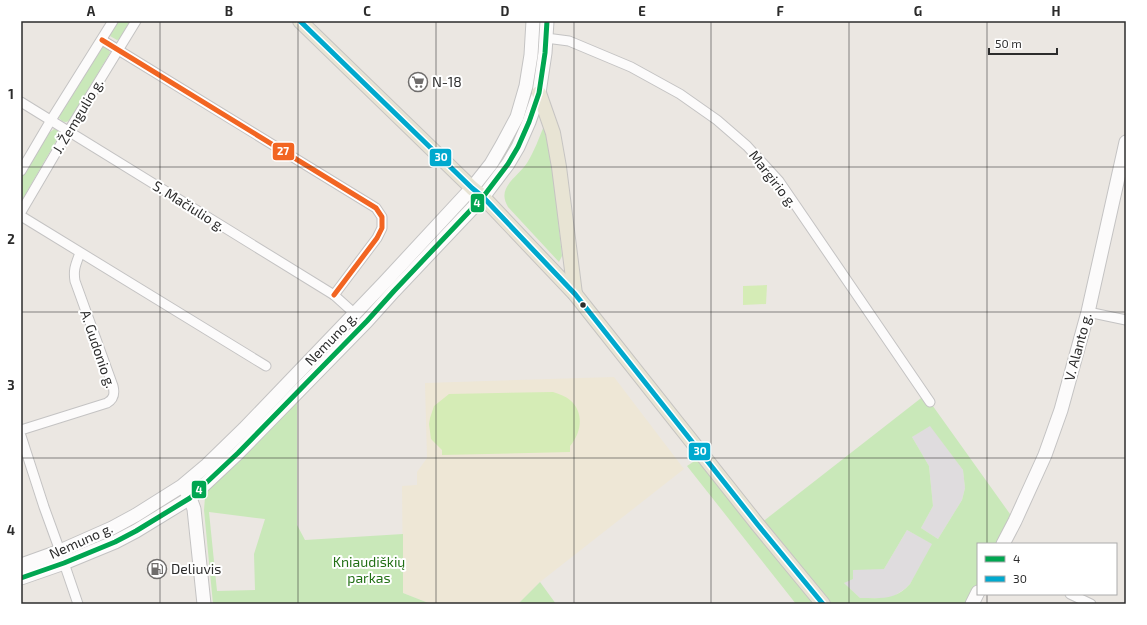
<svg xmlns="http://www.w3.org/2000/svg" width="1147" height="625" viewBox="0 0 1147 625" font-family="'Exo 2',sans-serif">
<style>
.industrial{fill:#dfdcde}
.education{fill:#eee7d6}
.green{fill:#c9e8b9;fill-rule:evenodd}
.pitch{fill:#d5ecb6}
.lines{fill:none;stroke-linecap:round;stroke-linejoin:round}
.street-casing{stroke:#c4c3c3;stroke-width:11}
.secondary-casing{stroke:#c4c3c3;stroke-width:15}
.primary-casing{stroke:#c6c4c2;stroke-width:16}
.street{stroke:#fcfbfb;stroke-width:9}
.secondary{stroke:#fcfbfb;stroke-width:13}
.primary{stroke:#e8e4d4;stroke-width:14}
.bus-1-casing{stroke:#fff;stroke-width:8}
.bus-2-casing{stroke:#fff;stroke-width:8}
.bus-3-casing{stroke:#fff;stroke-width:8}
.bus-1{stroke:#00a651;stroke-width:5}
.bus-2{stroke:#00a9ce;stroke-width:5}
.bus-3{stroke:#f26522;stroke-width:5}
.grid{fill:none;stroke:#2c2c2c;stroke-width:1;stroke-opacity:0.55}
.bus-dot{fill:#2c2c2c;stroke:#fff;stroke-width:1.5}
.labels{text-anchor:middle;stroke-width:4;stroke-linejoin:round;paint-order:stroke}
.poi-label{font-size:14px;fill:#2c2c2c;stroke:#fff;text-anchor:start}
.street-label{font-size:14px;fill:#2c2c2c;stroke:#fff}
.park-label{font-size:14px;fill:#237016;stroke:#fff}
.line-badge{stroke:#fff;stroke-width:1.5}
.badge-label{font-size:11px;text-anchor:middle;font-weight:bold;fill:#fff}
.neatline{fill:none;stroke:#2c2c2c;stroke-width:1.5}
.grid-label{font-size:13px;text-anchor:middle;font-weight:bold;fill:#2c2c2c}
</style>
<rect width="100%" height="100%" fill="#ebe7e2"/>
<g class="industrial">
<polygon points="930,425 963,470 965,488 962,500 938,539 921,528 933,506 929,466 912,437"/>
<polygon points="907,530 933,544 910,584 906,588 894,596 887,598 860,598 844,583 847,581 853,569 884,569"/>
</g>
<polygon class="education" points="614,377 684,469 540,582 518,604 431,604 403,593 402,486 417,485 417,472 427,458 425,383"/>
<g class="green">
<polygon points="118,21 130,21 120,39 117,40 110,36 111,33"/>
<polygon points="538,21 541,21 538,68 530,107 509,152 494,175 490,173 499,161"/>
<path d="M104 46 109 49 110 53 71 118C68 122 66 123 62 121L59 118 60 115 102 48Z"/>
<path d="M544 126 552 163 562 256 559 262 508 207C496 187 517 178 527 163 534 152 539 138 544 126Z"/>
<polygon points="54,129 57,130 59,132 59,136 21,202 21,178 49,133"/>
<path d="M925 395 1015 521 1003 544H978V592L972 604H830L807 578 761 523ZM930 426 963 470 965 488 962 500 938 539 921 528 933 506 929 466 912 437ZM907 530 932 544 910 584C895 601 880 598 860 598L844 583 853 579V570L884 569Z"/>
<path d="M297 400V525L305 540 403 534V593L431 604H213L204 510 205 497 209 488ZM209 512 265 519 254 554 255 590 217 591Z"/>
<polygon points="699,458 760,537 814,604 796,604 687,466"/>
<polygon points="540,582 556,604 518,604"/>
</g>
<g class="pitch">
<polygon points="767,285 766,304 743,305 743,286"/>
<path d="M553 392C559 394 565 396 570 400 585 413 581 433 570 446V452L442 455V450L431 439 429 424 430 418 434 406 449 394Z"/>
</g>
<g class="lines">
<g class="street-casing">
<g id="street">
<polyline points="546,38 569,41 631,67 680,94 717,120 747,146 779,181 930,402"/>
<polyline points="102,40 376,208 382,217 382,228 377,238 334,295"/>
<polyline points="21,102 334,295 355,314"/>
<polyline points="21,171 51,120 113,21"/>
<polyline points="21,212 68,132 136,21"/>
<polyline points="21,216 266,366"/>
<polyline points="1088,312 1126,320"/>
<path d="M21 430 107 403C114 399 115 394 113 386L75 281C73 269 76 264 80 253"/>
<polyline points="21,436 44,507 60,551"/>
<polyline points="64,563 78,604"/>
<polyline points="1070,594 1091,604"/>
</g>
</g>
<g class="secondary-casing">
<g id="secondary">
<polyline points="186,491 190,498 194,509 204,604"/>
<polyline points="1003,544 1015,521 1045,455 1061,410 1088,312 1126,142"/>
<polyline points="21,565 60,551 112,528 136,515 182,486 207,465 244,429 384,283 472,188 491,164 502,145 517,117 526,86 531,55 533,21"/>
<polyline points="21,578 64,563 115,542 136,531 190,498 238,453 367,321 394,291 483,197 508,164 518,147 529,122 539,93 545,53 547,21"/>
<polyline points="972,604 978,592"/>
</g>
</g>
<g class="primary-casing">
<g id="primary">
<polyline points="300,21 472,188 483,197 575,294 758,525 823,604"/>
<polyline points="539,93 553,133 559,167 575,294"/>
</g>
</g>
<use href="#street" class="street"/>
<use href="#secondary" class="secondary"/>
<use href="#primary" class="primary"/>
<g class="bus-1-casing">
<polyline id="bus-1" points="21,578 64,563 115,542 136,531 190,498 238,453 367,321 394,291 483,197 508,164 518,147 529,122 539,93 545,53 547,21"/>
</g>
<g class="bus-2-casing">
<polyline id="bus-2" points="300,21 472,188 483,197 575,294 758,525 823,604"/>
</g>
<g class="bus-3-casing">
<polyline id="bus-3" points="102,40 376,208 382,217 382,228 377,238 334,295"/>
</g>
<use href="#bus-1" class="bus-1"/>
<use href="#bus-2" class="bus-2"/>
<use href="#bus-3" class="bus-3"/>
</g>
<path class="grid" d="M160 21V604M298 21V604M436 21V604M574 21V604M711 21V604M849 21V604M987 21V544M21 167H1126M21 312H1126M21 458H1126M987 594V604"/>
<defs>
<g id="supermarket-ring" transform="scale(1)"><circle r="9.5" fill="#fff" stroke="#6f6d6c" stroke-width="1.5"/><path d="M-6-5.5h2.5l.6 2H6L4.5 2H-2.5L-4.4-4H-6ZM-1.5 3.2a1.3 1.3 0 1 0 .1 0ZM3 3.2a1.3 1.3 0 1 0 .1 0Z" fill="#6f6d6c"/></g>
<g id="fuel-ring" transform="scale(1)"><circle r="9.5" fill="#fff" stroke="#6f6d6c" stroke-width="1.5"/><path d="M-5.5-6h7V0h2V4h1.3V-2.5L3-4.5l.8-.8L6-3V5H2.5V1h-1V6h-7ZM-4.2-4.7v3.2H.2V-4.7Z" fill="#6f6d6c"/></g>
</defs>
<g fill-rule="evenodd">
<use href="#supermarket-ring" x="418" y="82"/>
<use href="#fuel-ring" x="157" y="569"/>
</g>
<circle class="bus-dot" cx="583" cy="305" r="3.5"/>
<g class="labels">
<g class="poi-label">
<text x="432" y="87">N-18</text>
<text x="171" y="574">Deliuvis</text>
</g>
<g class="street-label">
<text transform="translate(78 116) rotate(-59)" y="5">J. Žemgulio g.</text>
<text transform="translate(773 179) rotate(52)" y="5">Margirio g.</text>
<text transform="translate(189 206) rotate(32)" y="5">S. Mačiulio g.</text>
<text transform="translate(331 339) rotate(-46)" y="5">Nemuno g.</text>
<text transform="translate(1078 347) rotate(-75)" y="5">V. Alanto g.</text>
<text transform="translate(98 349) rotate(71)" y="5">A. Gudonio g.</text>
<text transform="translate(81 541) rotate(-24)" y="5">Nemuno g.</text>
</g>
<g class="park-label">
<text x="369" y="567">Kniaudiškių<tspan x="369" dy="16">parkas</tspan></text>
</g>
</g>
<g class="line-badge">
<rect x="272" y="142" width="23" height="19" rx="4" fill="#f26522"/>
<rect x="429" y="148" width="23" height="19" rx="4" fill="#00a9ce"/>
<rect x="470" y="193" width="15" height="20" rx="4" fill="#00a651"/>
<rect x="688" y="442" width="23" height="19" rx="4" fill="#00a9ce"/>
<rect x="191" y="480" width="16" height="19" rx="4" fill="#00a651"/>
</g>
<g class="badge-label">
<text x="283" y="155">27</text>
<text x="441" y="161">30</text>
<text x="477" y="207">4</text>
<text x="700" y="455">30</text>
<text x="199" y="494">4</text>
</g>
<rect width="1147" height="625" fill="none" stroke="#ffffff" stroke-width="44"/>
<rect x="977" y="543" width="140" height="52" fill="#ffffff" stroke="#ababab"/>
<rect x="985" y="556" width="20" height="6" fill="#00a651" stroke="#ababab"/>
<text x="1013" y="563" font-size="12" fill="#2c2c2c">4</text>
<rect x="985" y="576" width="20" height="6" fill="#00a9ce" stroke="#ababab"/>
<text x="1013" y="583" font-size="12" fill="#2c2c2c">30</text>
<path d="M989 48v6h68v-6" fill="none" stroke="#2c2c2c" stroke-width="2"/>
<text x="995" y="48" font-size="12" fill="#2c2c2c" stroke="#ffffff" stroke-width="3" paint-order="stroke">50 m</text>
<rect x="22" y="22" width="1103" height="581" class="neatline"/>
<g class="grid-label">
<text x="91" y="16">A</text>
<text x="229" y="16">B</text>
<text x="367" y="16">C</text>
<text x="505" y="16">D</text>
<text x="642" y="16">E</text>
<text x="780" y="16">F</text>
<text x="918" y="16">G</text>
<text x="1056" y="16">H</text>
<text x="11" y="99">1</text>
<text x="11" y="244">2</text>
<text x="11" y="390">3</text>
<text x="11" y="535">4</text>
</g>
</svg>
